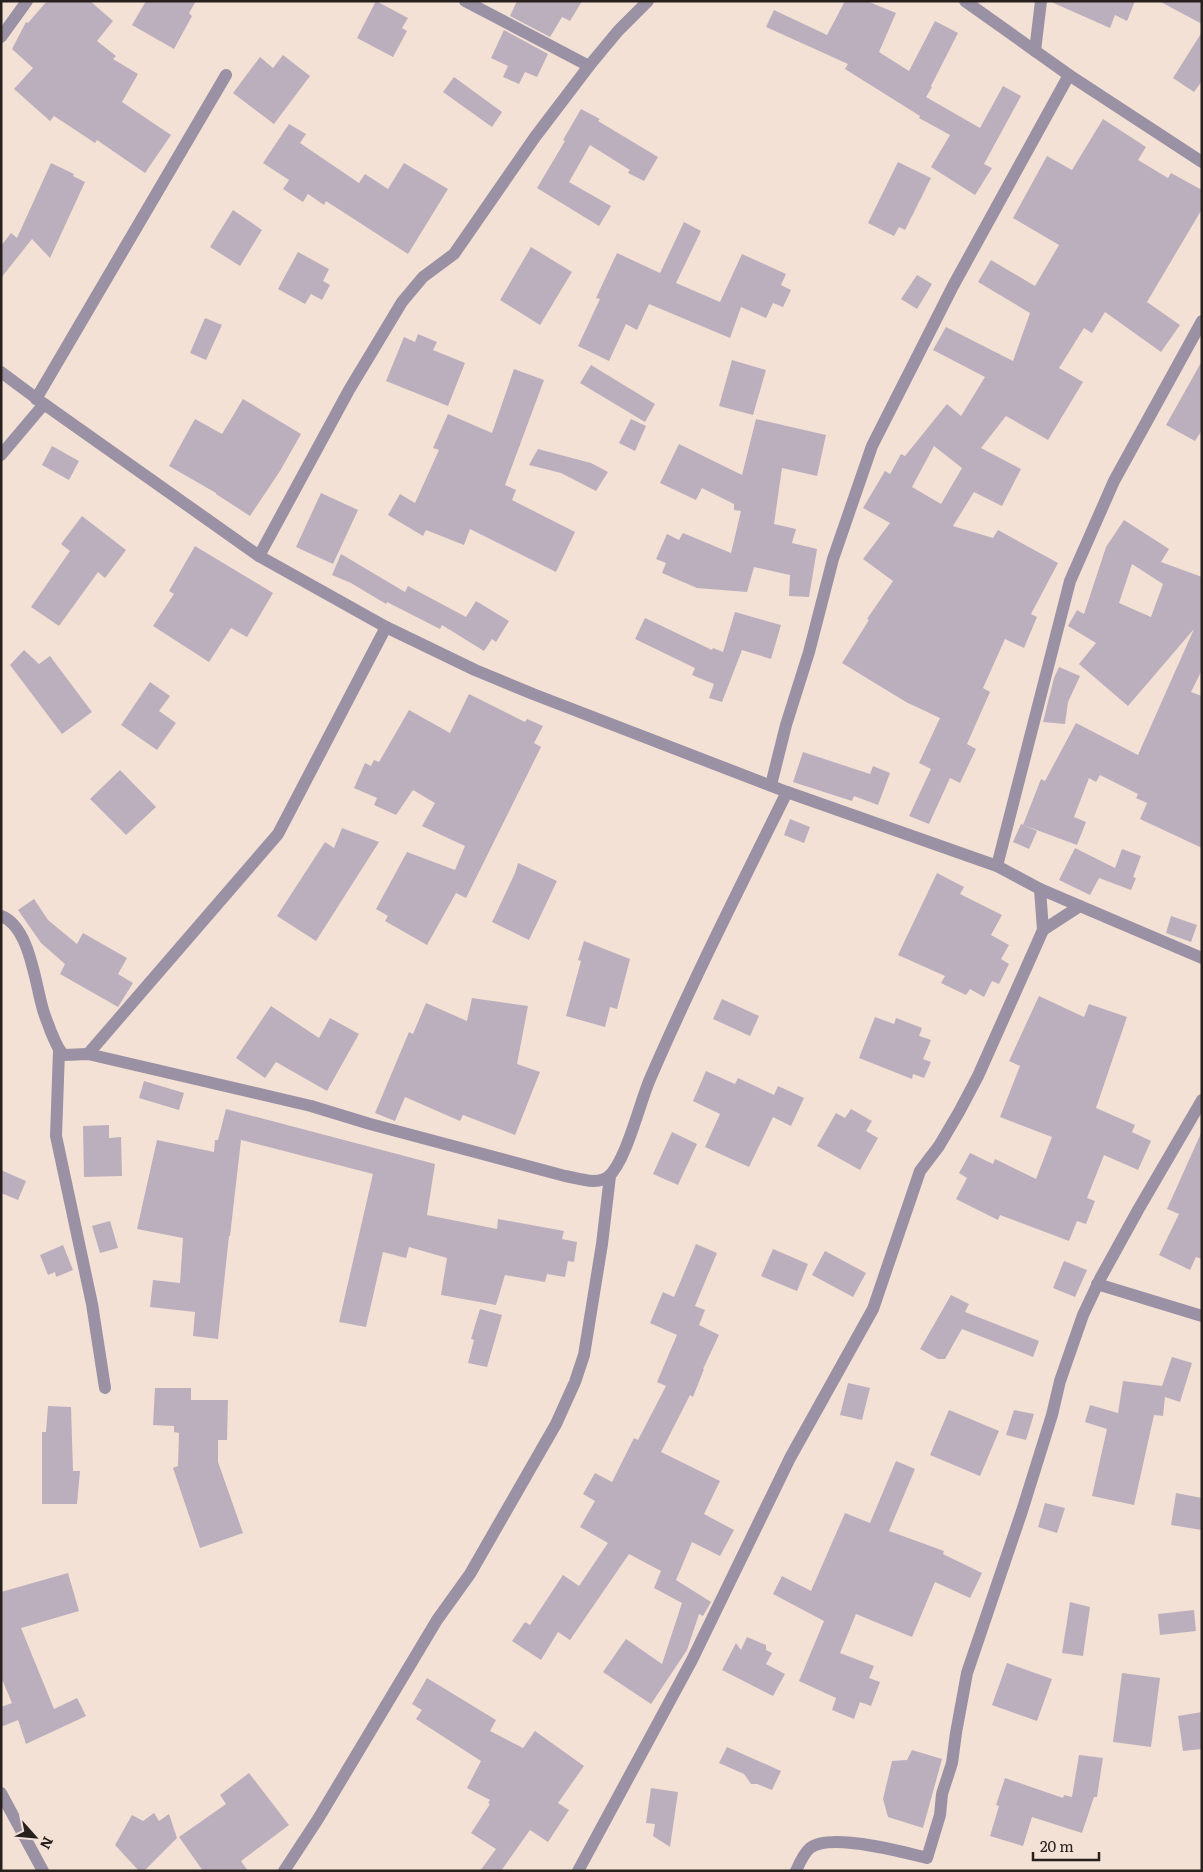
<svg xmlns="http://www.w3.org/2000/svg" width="1203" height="1872" viewBox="0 0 1203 1872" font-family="Literata,serif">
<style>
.building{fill:#bcafbd;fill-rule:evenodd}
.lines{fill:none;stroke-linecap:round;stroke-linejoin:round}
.minor{stroke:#9b91a5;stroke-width:12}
</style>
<rect width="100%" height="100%" fill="#f3e1d6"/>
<g class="building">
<polygon points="47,1 90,1 113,21 97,41 116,56 113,59 138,74 122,102 171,135 145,173 97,140 95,143 54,116 50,121 14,89 33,68 12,49 26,22 28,23"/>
<polygon points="146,1 196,1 189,13 192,16 174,49 132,25"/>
<polygon points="376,1 408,18 402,28 407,31 393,57 357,38"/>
<polygon points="517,1 582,1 570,21 562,17 550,37 510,16"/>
<polygon points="845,1 867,1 896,13 879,52 909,71 935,21 958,33 931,86 932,87 926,97 980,128 1003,86 1021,96 984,164 992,168 975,195 931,167 950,135 919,118 920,116 845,69 848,64 766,27 774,10 827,35"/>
<polygon points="1049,1 1135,1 1127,21 1115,15 1110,28"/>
<polygon points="1159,1 1202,1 1202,24"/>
<polygon points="504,30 548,54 537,77 525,72 519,84 503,77 508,66 491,58"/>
<polygon points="1202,32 1202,81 1194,92 1173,78"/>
<polygon points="283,55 310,76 274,124 233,93 260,57 273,68"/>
<polygon points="454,77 502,112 492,127 443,92"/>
<polygon points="581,109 600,119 598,121 658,157 644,181 628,173 630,170 590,145 569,182 611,206 599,226 537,188 565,141 563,140"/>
<path d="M1103 119 1146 147 1138 160 1168 178 1171 173 1202 190V209L1147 302 1180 325 1161 352 1105 312 1092 333 1084 328 1059 368 1083 382 1048 440 1006 416 981 448 1021 469 1002 506 974 492 953 526 993 538 998 530 1058 563 1031 614 1037 617 1024 648 1005 639 983 688 990 692 967 744 976 749 960 783 950 778 929 824 909 816 931 769 919 763 940 718 906 702 842 663 869 620 867 619 893 581 863 559 890 523 863 508 885 471 890 474 901 454 905 456 947 404 961 416 985 377 933 350 946 327 1013 361 1030 313 978 282 991 260 1035 286 1059 245 1013 218 1047 156 1072 170ZM934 446 962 468 941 504 912 487Z"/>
<polygon points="289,124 306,134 300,143 359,183 365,174 388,189 404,163 448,189 408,254 326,201 324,205 308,194 303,202 283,189 289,180 263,163"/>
<polygon points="898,162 931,178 905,230 899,227 894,236 868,223"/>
<polygon points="51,163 74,174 73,176 85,182 50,258 32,239 1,278 1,246 11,233 17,238"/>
<polygon points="233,210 262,230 240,266 210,247"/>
<polygon points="684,222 701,231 676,283 720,302 742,254 786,274 781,285 791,290 783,307 773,303 766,318 741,307 730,338 649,304 637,330 626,324 609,361 578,346 600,299 596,298 617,253 660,273"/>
<polygon points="531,247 572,272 540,325 500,300"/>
<polygon points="298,252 329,269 323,281 330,285 322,300 311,294 305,304 278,289"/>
<polygon points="917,275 932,284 917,309 901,299"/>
<polygon points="205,318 222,325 206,360 190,353"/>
<polygon points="418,334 437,342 433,350 465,363 448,406 386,381 404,337 415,342"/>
<polygon points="732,360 766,370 753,415 719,406"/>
<polygon points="1202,361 1202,430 1195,441 1166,425"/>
<polygon points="591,365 655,404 645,422 580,383"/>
<polygon points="514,369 544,380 505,485 516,490 512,500 575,532 556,572 470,529 464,545 426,530 423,536 388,515 400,494 415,503 439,450 433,448 448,414 492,433"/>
<polygon points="243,399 301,434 280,471 250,516 216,494 216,493 169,466 195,419 222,434"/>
<polygon points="631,419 646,426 635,451 619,443"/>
<polygon points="756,419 826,435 817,476 782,468 774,524 796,529 792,543 817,549 809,597 789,596 790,575 754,567 747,592 697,588 662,573 666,563 656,559 667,534 679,540 683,533 731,553 741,511 734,510 734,504 702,488 696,500 660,483 679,444 742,475"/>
<polygon points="52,446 79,461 69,480 42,465"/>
<polygon points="538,449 591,463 608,472 596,491 561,473 529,465"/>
<polygon points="321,493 358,510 333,564 296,547"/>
<polygon points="82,516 126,550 105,578 98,572 59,626 31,607 70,551 61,544"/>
<path d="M1124 520 1169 549 1161 562 1202 577V670L1191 692 1202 696V848L1140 819 1147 803 1136 798 1138 794 1100 775 1096 782 1089 778 1074 817 1086 822 1077 845 1023 825 1041 779 1045 781 1076 723 1138 755 1194 629 1128 706 1079 664 1096 643 1068 626 1077 610 1084 614 1106 547ZM1132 564 1163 584 1151 617 1119 603Z"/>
<polygon points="195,546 273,593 247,637 231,628 209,662 153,626 174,594 169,591"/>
<polygon points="341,554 405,592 408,586 466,617 476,601 509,621 496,642 492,639 484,651 442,625 440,629 387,602 386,604 351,583 332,575"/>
<polygon points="735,612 781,625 771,659 742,650 722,702 709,698 714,684 692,675 695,668 635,639 645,618 712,650 713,648 723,652"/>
<polygon points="24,650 39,664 50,656 92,712 62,734 10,665"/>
<polygon points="1059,667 1080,676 1068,702 1065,724 1043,722 1054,678"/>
<polygon points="150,682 170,696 159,711 176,723 157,750 121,725"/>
<polygon points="469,694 525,722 527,719 543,726 534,743 541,747 466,898 456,893 427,945 385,921 388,916 376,909 407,852 455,870 465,846 422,826 435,803 413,790 396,815 374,805 377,798 354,788 365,763 371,766 374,760 379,762 409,710 450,733"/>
<polygon points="803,752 870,774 873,766 890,773 878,805 854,796 852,801 793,782"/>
<polygon points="120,770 156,807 126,835 90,799"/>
<polygon points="790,819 810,827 804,843 784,835"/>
<polygon points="1021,824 1037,831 1029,849 1013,842"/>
<polygon points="342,828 379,842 316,941 277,916 325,842 334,848"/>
<polygon points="1075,848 1115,868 1122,849 1141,856 1133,877 1136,878 1131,890 1099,878 1090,895 1059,880"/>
<polygon points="518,863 557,881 529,940 492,922 515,873"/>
<polygon points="937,873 964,887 960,894 1002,915 991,935 1009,945 1001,959 1009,964 999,984 992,981 984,997 970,989 966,995 941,983 945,976 898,955"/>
<polygon points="34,899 48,920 77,944 83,933 127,958 118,974 133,983 118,1007 60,974 65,964 41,943 18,910"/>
<polygon points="1171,916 1197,925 1191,942 1166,933"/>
<polygon points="584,941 630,959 617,1009 610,1007 605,1027 566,1016 581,961 578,960"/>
<polygon points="1039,996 1084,1017 1089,1004 1127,1017 1096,1108 1135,1125 1132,1132 1151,1141 1138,1170 1104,1155 1087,1198 1095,1201 1086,1224 1077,1221 1069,1241 1000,1215 998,1220 956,1199 967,1178 959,1173 970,1153 993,1164 995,1159 1036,1179 1052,1137 1000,1117 1020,1066 1009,1061"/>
<polygon points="472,998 528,1006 517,1064 540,1072 515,1135 463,1115 460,1121 405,1097 395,1121 375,1113 409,1032 413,1034 426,1003 467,1021"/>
<polygon points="722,999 759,1016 750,1036 713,1019"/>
<polygon points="271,1006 319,1038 330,1018 359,1034 327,1091 276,1062 265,1078 236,1058"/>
<polygon points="875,1017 894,1024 896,1018 922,1028 919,1036 931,1040 923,1059 931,1062 924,1078 913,1074 912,1079 859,1058"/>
<polygon points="706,1071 735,1084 738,1078 774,1095 778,1086 804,1098 791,1126 773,1117 749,1167 705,1147 720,1114 693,1101"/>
<polygon points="144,1081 184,1093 179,1110 139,1098"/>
<polygon points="226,1109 435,1164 427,1215 497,1229 498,1219 564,1231 562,1239 577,1242 574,1262 568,1261 565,1277 547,1274 545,1282 505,1275 496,1305 441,1295 447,1258 409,1247 406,1258 383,1252 366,1327 339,1322 373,1174 241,1140 230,1236 229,1236 218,1339 193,1336 195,1312 150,1307 153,1280 180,1283 183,1238 137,1229 157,1140 214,1152 215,1140 218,1140"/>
<polygon points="851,1109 872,1121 866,1131 878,1138 860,1170 817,1146 836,1113 845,1118"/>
<polygon points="109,1125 109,1138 121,1137 122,1176 84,1177 83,1126"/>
<polygon points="1202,1131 1202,1259 1196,1257 1190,1270 1159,1255 1179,1214 1167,1209"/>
<polygon points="672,1132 697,1144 678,1185 653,1174"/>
<polygon points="1,1170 26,1181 18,1200 1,1193"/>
<polygon points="110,1221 118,1248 100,1253 92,1226"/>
<polygon points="696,1244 717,1253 695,1306 705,1310 699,1325 719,1335 703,1369 704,1369 693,1397 690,1395 661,1452 720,1481 704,1514 734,1530 720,1556 692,1542 676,1580 711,1602 703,1616 699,1614 687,1650 651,1704 603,1672 626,1639 662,1664 682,1603 654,1588 661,1571 629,1554 570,1640 558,1632 541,1660 512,1641 525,1622 530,1625 563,1575 579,1586 608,1543 580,1527 595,1501 583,1494 595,1473 612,1482 634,1438 638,1440 666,1386 657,1382 677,1335 650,1323 663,1292 674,1297"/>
<polygon points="63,1245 73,1270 56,1277 55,1272 48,1275 40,1255"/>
<polygon points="773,1249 808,1264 797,1291 761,1276"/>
<polygon points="825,1251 866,1273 853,1297 812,1275"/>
<polygon points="1064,1261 1087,1270 1075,1297 1053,1288"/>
<polygon points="951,1295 969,1304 965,1312 1039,1341 1033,1357 962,1329 945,1359 938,1359 920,1349"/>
<polygon points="480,1309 502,1315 487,1367 468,1363 474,1340 471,1339"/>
<polygon points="1172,1357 1192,1363 1180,1402 1165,1397 1163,1416 1154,1415 1134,1505 1092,1496 1107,1429 1085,1422 1090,1405 1118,1413 1123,1381 1162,1386"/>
<polygon points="848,1383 870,1388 862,1420 840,1415"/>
<polygon points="155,1388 191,1388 191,1400 228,1400 227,1440 218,1440 218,1462 243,1533 200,1548 173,1468 178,1466 179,1433 174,1432 174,1426 153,1425"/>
<polygon points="48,1406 71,1407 73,1471 80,1471 77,1504 42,1504 42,1432 46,1432"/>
<polygon points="949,1410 999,1431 980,1476 930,1455"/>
<polygon points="1014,1410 1034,1414 1026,1440 1006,1435"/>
<polygon points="896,1461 915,1469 889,1531 944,1551 943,1554 982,1573 970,1598 935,1582 912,1637 856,1614 840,1653 874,1666 869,1678 880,1682 871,1706 860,1702 854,1719 832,1710 836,1698 799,1681 824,1621 773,1594 782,1576 811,1591 845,1513 870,1523"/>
<polygon points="1176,1493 1202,1498 1202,1530 1171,1525"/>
<polygon points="1045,1503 1065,1508 1057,1533 1038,1527"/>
<polygon points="68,1573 79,1611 21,1628 54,1709 77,1698 86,1716 26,1744 18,1720 1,1727 1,1707 12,1703 1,1677 1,1592"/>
<polygon points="1070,1602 1090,1607 1083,1656 1062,1653"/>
<polygon points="1194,1610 1196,1631 1160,1635 1158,1614"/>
<polygon points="747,1637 766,1645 766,1650 772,1653 766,1664 785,1674 773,1696 722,1670 736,1643 741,1650"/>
<polygon points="1007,1663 1052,1679 1037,1721 992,1705"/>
<polygon points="1122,1673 1160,1678 1151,1747 1113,1742"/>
<polygon points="427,1678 496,1720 490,1731 523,1748 535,1731 584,1766 558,1803 569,1810 548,1842 530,1830 501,1871 480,1871 496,1849 471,1833 490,1804 488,1803 490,1800 467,1788 481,1761 416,1719 422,1710 412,1704"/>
<polygon points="1202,1712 1202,1749 1183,1751 1178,1716"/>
<polygon points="727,1747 781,1771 772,1790 757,1784 751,1784 744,1774 719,1763"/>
<polygon points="912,1750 942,1759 923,1828 888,1817 883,1799 892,1761 907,1760"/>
<polygon points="1079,1755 1103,1758 1097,1797 1094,1797 1082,1833 1032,1817 1023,1846 990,1836 999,1806 996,1805 1005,1778 1063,1798 1064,1795 1072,1797"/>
<polygon points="249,1773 289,1825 241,1861 248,1871 203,1871 179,1837 226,1804 220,1795"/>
<polygon points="651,1788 678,1792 670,1847 653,1836 655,1824 646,1823"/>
<polygon points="154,1813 159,1821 169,1814 177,1838 144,1871 139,1871 115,1845 132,1815 143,1821"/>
</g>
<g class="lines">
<g class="minor">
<polyline points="465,1 589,66"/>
<polyline points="965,1 1069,75 1202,162"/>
<polyline points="1,37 27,1"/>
<polyline points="1035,51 1041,1"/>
<polyline points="1,372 44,404 259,556 386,627 475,670 533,694 787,792 997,866 1040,889 1202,958"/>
<polyline points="36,399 226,75"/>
<polyline points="1,455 44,404"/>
<polyline points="259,556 349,390 402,302 423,277 454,254 535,137 589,66 618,31 648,1"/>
<polyline points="771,785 786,725 809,652 833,559 872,446 953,286 1069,75"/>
<polyline points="997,866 1070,581 1114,481 1202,321"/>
<path d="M1 916C29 926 35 981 42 1006 44 1015 48 1023 51 1032 55 1040 57 1049 64 1055L88 1054 311 1106 370 1124 565 1176C578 1178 598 1186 609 1176 626 1161 640 1102 650 1079 692 982 740 887 787 792"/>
<polyline points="1043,930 1080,906"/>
<polyline points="59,1051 56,1136 92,1304 105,1388"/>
<polyline points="88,1054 278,834 386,627"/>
<polyline points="1097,1284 1202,1316"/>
<polyline points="1,1793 43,1871"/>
<polyline points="284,1871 318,1819 437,1620 470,1574 556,1424 575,1382 584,1355 602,1244 610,1176"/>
<polyline points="578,1871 692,1660 790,1458 873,1309 920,1171 939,1146 959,1112 978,1076 1043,930 1040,889"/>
<path d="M796 1871C799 1864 804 1853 810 1848 830 1832 903 1852 927 1858L940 1815 942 1794 952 1763 956 1733 967 1673 1022 1511 1052 1415 1060 1381 1083 1315 1100 1279 1138 1210 1202 1100"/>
</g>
</g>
<rect width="1203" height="1872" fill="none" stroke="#27201c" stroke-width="5"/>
<g transform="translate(35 1837) rotate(117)" stroke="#f3e1d6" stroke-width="4" paint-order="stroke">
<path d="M0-4L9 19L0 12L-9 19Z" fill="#27201c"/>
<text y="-8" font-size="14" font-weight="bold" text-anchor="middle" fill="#27201c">N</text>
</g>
<path d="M1033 1852v8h66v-8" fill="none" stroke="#27201c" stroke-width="2.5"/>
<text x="1040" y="1852" font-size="15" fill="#27201c" stroke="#f3e1d6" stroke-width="4" paint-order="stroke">20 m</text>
</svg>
